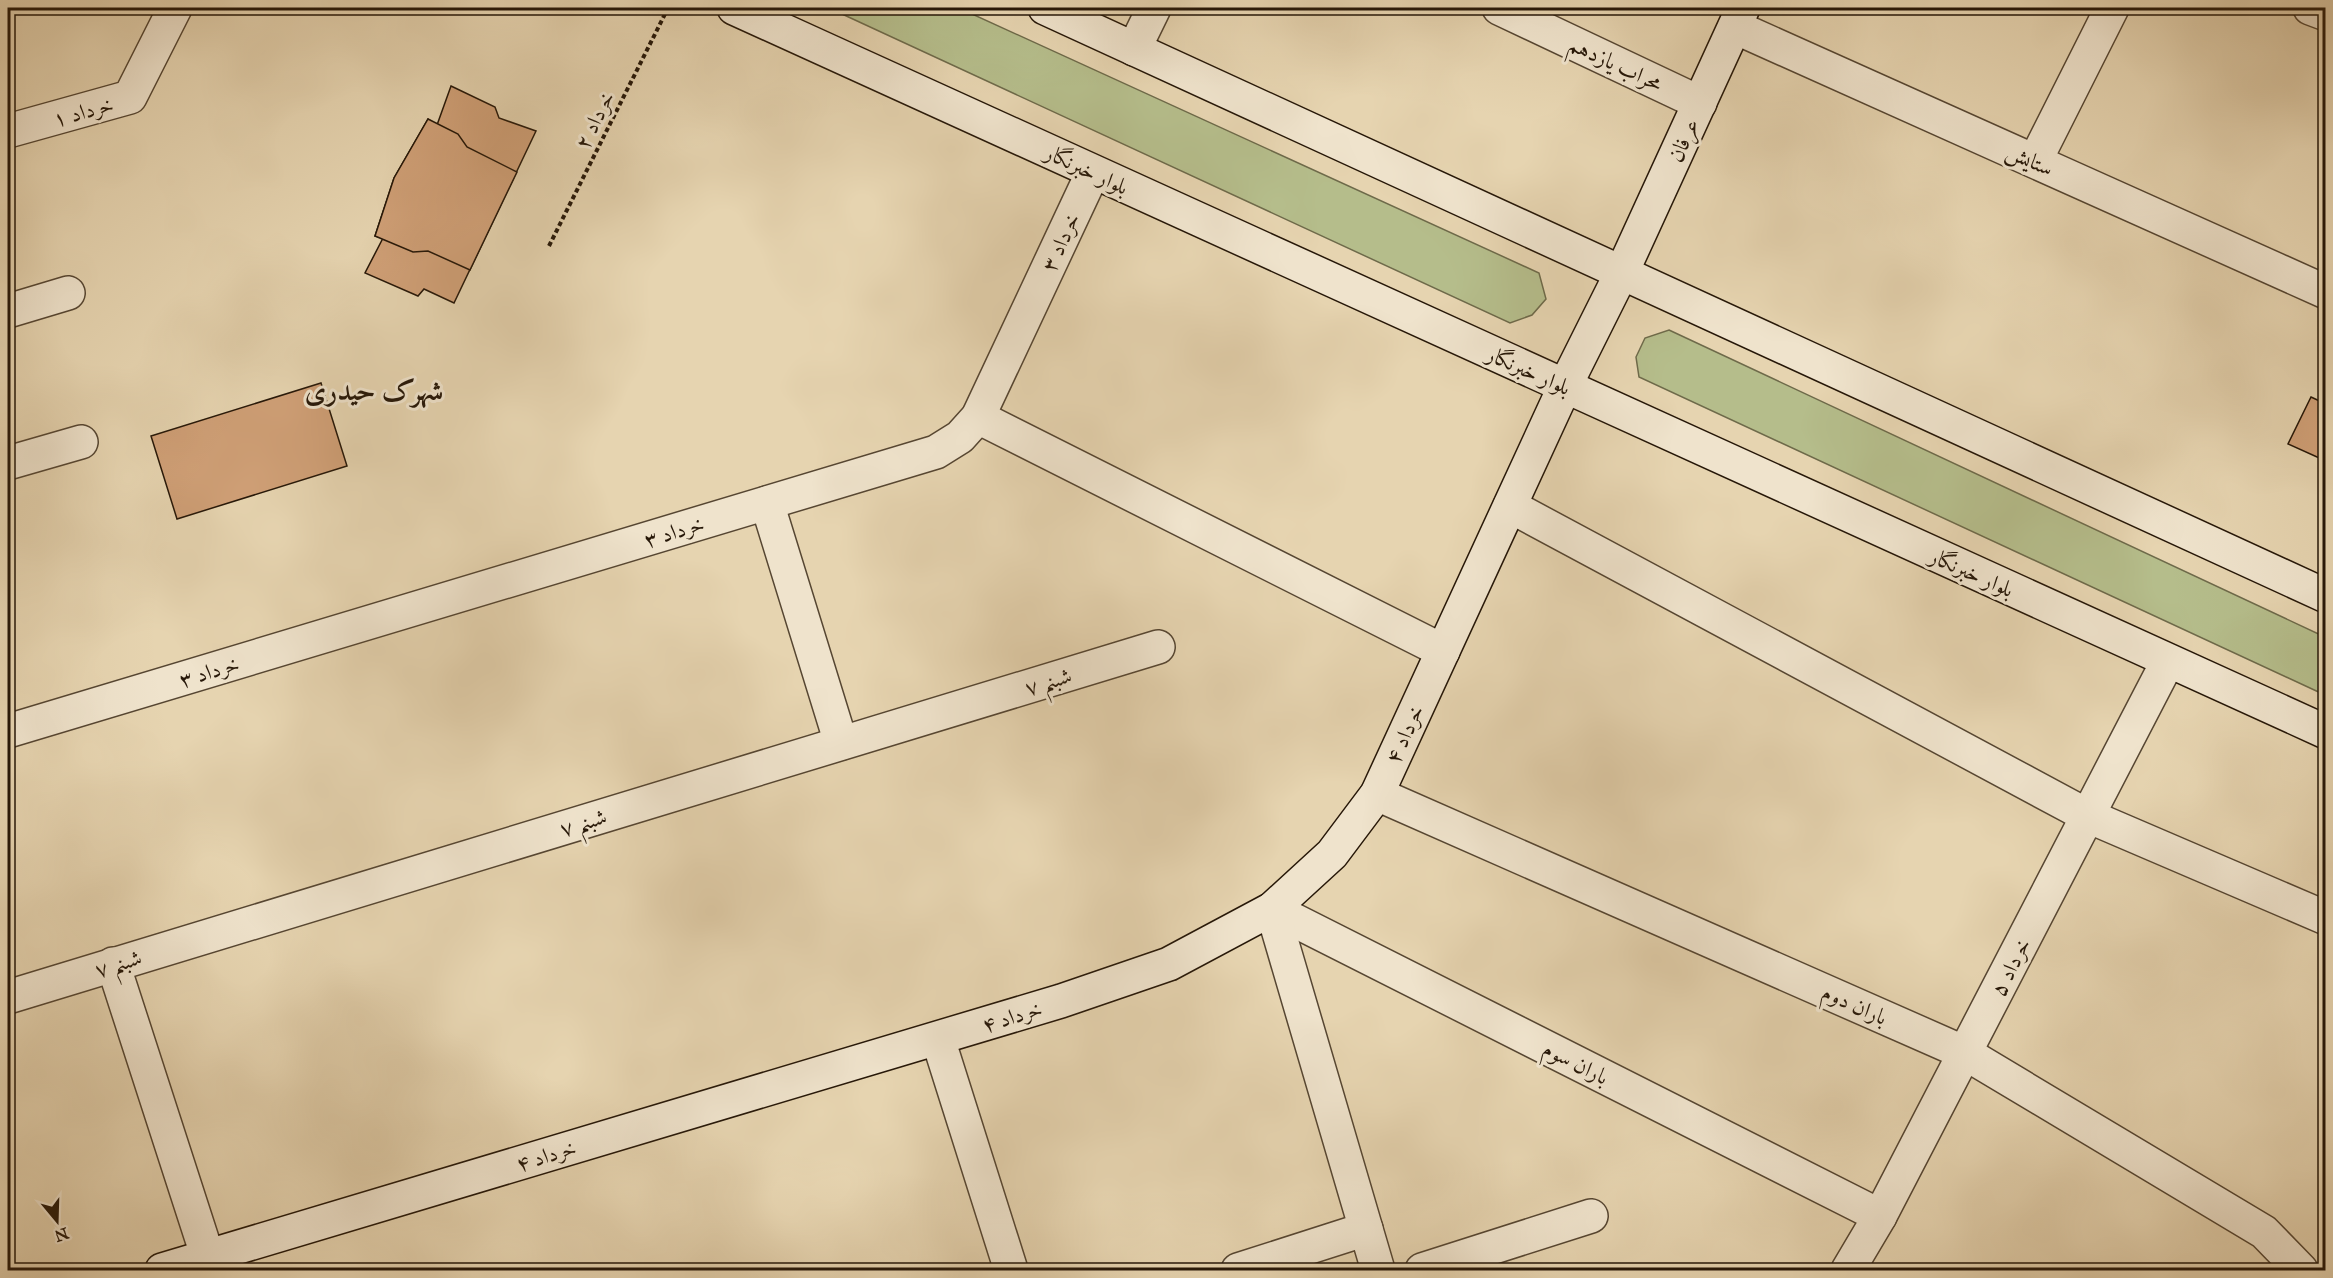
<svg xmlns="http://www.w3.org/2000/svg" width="2333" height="1278" viewBox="0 0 2333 1278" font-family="'IM FELL Great Primer',Amiri,serif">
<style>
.green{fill:#b5bd8b;stroke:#6e6a4a;stroke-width:1.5}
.building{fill:#d0a077;stroke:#261708;stroke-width:1.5}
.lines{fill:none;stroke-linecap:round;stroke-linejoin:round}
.street-casing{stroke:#564632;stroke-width:36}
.secondary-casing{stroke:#261708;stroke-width:36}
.path{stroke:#261708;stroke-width:4;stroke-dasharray:4.5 3;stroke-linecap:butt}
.street{stroke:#efe3cc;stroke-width:33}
.secondary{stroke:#efe3cc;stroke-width:33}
.labels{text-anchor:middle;stroke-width:6;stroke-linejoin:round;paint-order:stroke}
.street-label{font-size:22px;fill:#261708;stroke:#efe3cc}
.district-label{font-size:28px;font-weight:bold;fill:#261708;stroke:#efe3cc}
</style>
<rect width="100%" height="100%" fill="#e6d4b0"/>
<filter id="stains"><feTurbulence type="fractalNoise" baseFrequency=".00333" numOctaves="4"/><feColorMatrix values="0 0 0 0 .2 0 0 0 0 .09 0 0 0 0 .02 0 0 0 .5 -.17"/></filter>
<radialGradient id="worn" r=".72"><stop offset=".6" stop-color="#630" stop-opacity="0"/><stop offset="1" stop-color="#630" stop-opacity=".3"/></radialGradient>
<g class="green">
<polygon points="829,8 959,8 1539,273 1546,299 1532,315 1510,323"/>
<polygon points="1669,330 2325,637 2325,695 1639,377 1636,357 1645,338"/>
</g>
<g class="building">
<polygon points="451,86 495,107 499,118 536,131 454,303 424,289 418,296 365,273 383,238 375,236 394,178 428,119 437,125"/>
<polygon points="428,119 458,134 467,147 517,172 470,270 428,251 413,252 375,236 394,178"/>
<polygon points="321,383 347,466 177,519 151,436"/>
<polygon points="2311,397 2326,404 2326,461 2288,444"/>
</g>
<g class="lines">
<g class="street-casing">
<g id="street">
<polyline points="1499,8 1700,103"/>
<polyline points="2310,8 2326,14"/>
<polyline points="1735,27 2326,292"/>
<polyline points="1134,49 1154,8"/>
<polyline points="8,131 130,97 175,8"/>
<polyline points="2035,161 2112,8"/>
<polyline points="8,311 68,293"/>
<polyline points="978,417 1443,651"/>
<polyline points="8,463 81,442"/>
<polyline points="767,503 841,743"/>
<polyline points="1510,506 2088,816 2326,918"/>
<polyline points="8,731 936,452 960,437 978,417 1093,172"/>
<polyline points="1377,794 1965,1053 2264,1232 2301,1270"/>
<polyline points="1272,909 1880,1216"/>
<polyline points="1272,909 1378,1270"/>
<polyline points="113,964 212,1270"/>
<polyline points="8,997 1158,647"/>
<polyline points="938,1039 1011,1270"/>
<polyline points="1238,1270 1366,1229"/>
<polyline points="1422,1270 1591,1216"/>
<polyline points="1848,1270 1880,1216 2168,661"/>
</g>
</g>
<g class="secondary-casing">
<g id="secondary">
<polyline points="734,8 2326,732"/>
<polyline points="1045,8 2326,596"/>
<polyline points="162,1270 1061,1001 1169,964 1272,909 1332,854 1377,794 1565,386 1622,272 1743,8"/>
</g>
</g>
<polyline class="path" points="549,246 668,8"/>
<use href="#street" class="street"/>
<use href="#secondary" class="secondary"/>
</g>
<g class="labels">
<g class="street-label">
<text transform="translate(1616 63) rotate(25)" y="8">محراب یازدهم</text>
<text transform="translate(83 111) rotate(-15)" y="8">خرداد ۱</text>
<text transform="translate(594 120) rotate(-63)" y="8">خرداد ۲</text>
<text transform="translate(1683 140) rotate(-65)" y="8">عرفان</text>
<text transform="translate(2030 159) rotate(24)" y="8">ستایش</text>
<text transform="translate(1087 169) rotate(25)" y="8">بلوار خبرنگار</text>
<text transform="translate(1060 242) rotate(-65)" y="8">خرداد ۳</text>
<text transform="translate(1529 370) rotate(24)" y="8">بلوار خبرنگار</text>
<text transform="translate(674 531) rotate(-17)" y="8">خرداد ۳</text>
<text transform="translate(1972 572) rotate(24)" y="8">بلوار خبرنگار</text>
<text transform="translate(209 671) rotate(-17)" y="8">خرداد ۳</text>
<text transform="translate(1048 681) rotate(-17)" y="8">شبنم ۷</text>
<text transform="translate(1404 734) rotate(-65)" y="8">خرداد ۴</text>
<text transform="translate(583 822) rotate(-17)" y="8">شبنم ۷</text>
<text transform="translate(118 963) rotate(-17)" y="8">شبنم ۷</text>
<text transform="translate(2010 967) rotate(-63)" y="8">خرداد ۵</text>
<text transform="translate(1855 1004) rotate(24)" y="8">باران دوم</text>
<text transform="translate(1012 1016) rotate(-17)" y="8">خرداد ۴</text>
<text transform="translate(1576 1062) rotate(27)" y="8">باران سوم</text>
<text transform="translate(546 1155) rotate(-17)" y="8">خرداد ۴</text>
</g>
<g class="district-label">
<text x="374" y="400">شهرک حیدری</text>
</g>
</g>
<rect width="2333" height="1278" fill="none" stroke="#e6d4b0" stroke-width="30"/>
<rect x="9" y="9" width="2315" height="1260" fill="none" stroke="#261708" stroke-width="3"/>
<rect x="15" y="15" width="2303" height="1248" fill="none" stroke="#261708" stroke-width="1.5"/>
<g transform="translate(57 1221) rotate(161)" stroke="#efe3cc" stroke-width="4.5" paint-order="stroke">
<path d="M0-4.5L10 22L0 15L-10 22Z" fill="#261708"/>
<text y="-9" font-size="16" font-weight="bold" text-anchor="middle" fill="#261708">N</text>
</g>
<rect width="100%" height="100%" filter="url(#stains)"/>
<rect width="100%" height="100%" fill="url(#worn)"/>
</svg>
